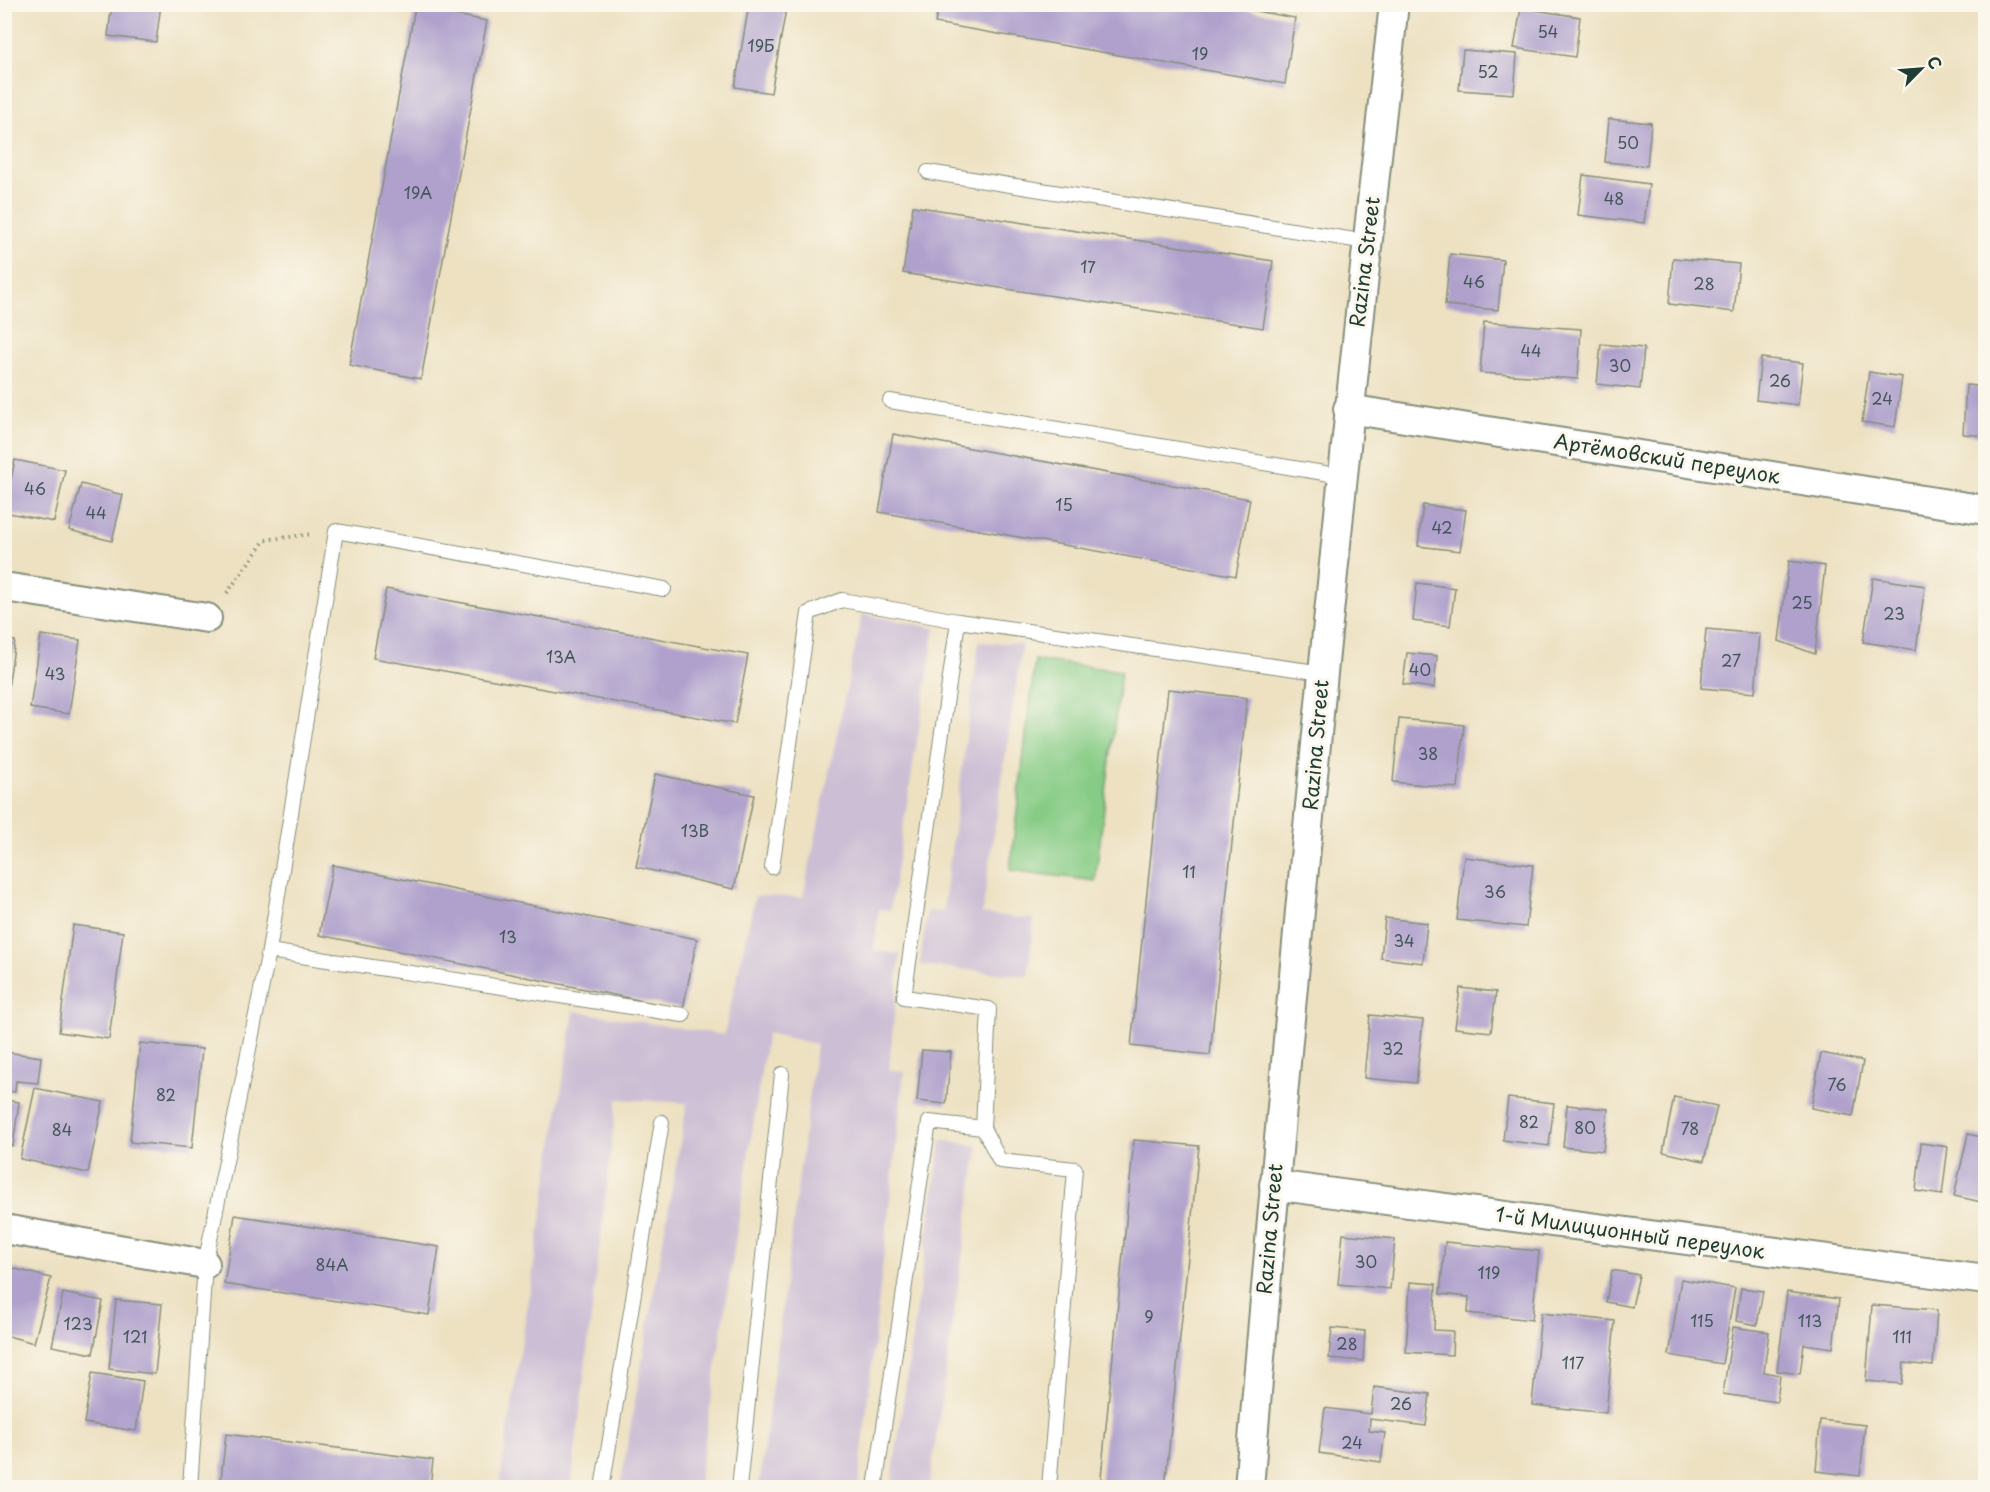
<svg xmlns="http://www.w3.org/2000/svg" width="1990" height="1492" viewBox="0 0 1990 1492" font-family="'Playpen Sans',sans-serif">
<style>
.industrial{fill:#ccbed4}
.green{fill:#87cc86;stroke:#53845d;stroke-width:1.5}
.building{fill:#afa0cc}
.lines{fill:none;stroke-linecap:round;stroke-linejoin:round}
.lane-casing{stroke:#868f7b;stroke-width:16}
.street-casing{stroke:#868f7b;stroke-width:32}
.path{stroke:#868f7b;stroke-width:4;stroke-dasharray:1.5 4.5;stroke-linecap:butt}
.lane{stroke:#fff;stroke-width:14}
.street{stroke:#fff;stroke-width:28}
.labels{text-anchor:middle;stroke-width:6;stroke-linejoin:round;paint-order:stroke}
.number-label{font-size:16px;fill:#43565a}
.street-label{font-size:20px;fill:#1f3d34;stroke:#fbf7ec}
</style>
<rect width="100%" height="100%" fill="#fbf7ec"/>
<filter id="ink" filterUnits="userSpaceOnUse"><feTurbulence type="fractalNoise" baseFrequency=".0167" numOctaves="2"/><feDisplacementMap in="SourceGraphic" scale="12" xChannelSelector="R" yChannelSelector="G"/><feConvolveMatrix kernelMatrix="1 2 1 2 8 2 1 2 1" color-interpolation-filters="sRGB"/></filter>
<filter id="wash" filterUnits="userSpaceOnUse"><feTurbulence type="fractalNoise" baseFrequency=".008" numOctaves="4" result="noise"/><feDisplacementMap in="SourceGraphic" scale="24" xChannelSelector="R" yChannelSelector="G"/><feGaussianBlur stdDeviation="1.35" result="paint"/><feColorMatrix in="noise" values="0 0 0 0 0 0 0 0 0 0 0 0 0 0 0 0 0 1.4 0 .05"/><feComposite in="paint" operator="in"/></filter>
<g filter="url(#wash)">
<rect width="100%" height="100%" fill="#ede1c2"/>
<g class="industrial">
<polygon points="862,614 935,628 890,910 879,909 874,950 900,954 889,1069 904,1072 858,1487 759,1487 816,1044 767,1033 698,1487 620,1487 687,1103 617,1099 571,1487 499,1487 574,1011 724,1035 755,896 803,897"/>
<polygon points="979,642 1022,644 982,914 1034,919 1028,976 920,965 927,911 943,912"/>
<polygon points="941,1140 978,1146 929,1487 891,1487"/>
</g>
<polygon class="green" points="1035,660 1121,671 1095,881 1010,870"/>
<g id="blocks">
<g class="building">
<polygon points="112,4 161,4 156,42 108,36"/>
<polygon points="749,4 787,4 771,93 735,87"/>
<polygon points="939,4 1216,4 1295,18 1285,84 935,23"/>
<polygon points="415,7 487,21 421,379 349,365"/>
<polygon points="1521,8 1580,17 1575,57 1514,48"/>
<polygon points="1463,50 1517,54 1514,94 1459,90"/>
<polygon points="1609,119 1651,123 1647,166 1605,162"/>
<polygon points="1583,175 1649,184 1644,223 1578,215"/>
<polygon points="913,206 1273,261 1263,328 903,273"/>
<polygon points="1450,254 1503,260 1498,310 1445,305"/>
<polygon points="1673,258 1739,264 1734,312 1669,304"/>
<polygon points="1484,322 1581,329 1578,379 1480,373"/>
<polygon points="1601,344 1644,348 1640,389 1597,384"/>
<polygon points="1761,358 1803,363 1798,405 1756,400"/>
<polygon points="1869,372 1902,377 1895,427 1862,422"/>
<polygon points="1966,385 1986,387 1986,436 1963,434"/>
<polygon points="893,434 1250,499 1236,576 879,512"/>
<polygon points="15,460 65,470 54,522 4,512"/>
<polygon points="81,484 123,495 112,541 69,530"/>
<polygon points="1423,505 1466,510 1460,551 1418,546"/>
<polygon points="1789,561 1825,566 1815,654 1779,641"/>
<polygon points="1873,578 1925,586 1916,650 1863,642"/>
<polygon points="1417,583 1455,588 1450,626 1413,621"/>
<polygon points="386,589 748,655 735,724 373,658"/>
<polygon points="1984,609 1986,609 1986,639 1981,639"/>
<polygon points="1706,629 1760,634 1755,693 1701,688"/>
<polygon points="41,635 80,640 69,714 30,708"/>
<polygon points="4,640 15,641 6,701 4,701"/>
<polygon points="1407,653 1437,656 1434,688 1403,684"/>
<polygon points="1168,689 1247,698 1210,1055 1131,1046"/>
<polygon points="1399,719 1464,725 1458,788 1393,782"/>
<polygon points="655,774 754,795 734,889 636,867"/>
<polygon points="1464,857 1533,865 1526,927 1457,920"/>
<polygon points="333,865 697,939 683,1009 319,935"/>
<polygon points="1385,918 1427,923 1423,963 1381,958"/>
<polygon points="73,925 123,932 109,1039 59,1032"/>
<polygon points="1460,988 1496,992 1491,1032 1455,1028"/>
<polygon points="1370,1015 1423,1020 1416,1083 1364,1078"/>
<polygon points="140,1043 202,1049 192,1148 130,1142"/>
<polygon points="922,1050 951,1052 946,1104 917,1101"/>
<polygon points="5,1052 41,1057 38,1083 16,1081 15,1092 5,1091"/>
<polygon points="1821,1053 1863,1061 1853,1116 1811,1108"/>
<polygon points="35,1088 103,1102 88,1173 20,1159"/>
<polygon points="1674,1097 1717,1106 1704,1161 1663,1152"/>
<polygon points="1508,1098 1554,1103 1549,1146 1503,1140"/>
<polygon points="4,1100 19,1102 13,1146 4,1145"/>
<polygon points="1567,1105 1608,1109 1603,1151 1563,1147"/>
<polygon points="1968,1134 1986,1138 1986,1203 1954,1196"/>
<polygon points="1134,1140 1199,1146 1165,1488 1100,1488"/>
<polygon points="1921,1143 1948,1147 1942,1195 1916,1191"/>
<polygon points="235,1215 439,1247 429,1315 224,1284"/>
<polygon points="1343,1234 1395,1239 1390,1289 1338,1284"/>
<polygon points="1445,1242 1539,1251 1532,1320 1468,1313 1469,1297 1440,1294"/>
<polygon points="4,1266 51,1278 34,1343 4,1335"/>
<polygon points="1612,1270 1639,1275 1632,1307 1606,1302"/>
<polygon points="1681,1279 1735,1288 1722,1364 1669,1355"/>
<polygon points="1410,1282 1436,1284 1434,1330 1453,1331 1452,1355 1406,1352"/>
<polygon points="1741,1288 1763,1291 1757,1325 1736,1321"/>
<polygon points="1787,1292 1839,1299 1833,1348 1804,1344 1800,1374 1777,1371"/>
<polygon points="63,1293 103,1301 93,1354 52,1346"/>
<polygon points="116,1300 162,1304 155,1374 109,1369"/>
<polygon points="1872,1305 1937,1310 1933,1366 1904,1363 1902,1384 1866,1381"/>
<polygon points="1541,1313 1615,1321 1606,1413 1532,1405"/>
<polygon points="1733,1327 1769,1332 1764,1372 1780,1375 1777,1402 1723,1394"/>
<polygon points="1332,1328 1365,1331 1363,1361 1329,1358"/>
<polygon points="92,1373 143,1381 136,1431 84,1423"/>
<polygon points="1374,1387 1430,1394 1426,1426 1370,1419 1369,1431 1385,1433 1381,1462 1319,1453 1325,1408 1371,1414"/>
<polygon points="1820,1420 1865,1425 1860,1476 1816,1471"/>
<polygon points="226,1434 433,1460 430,1488 220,1488"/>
</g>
</g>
</g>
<g filter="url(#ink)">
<use href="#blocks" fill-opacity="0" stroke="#868f7b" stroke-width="1.5"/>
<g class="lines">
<g class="lane-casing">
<g id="lane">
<polyline points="928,172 1367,242"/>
<polyline points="890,401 1342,476"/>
<polyline points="958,621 904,997 989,1009 983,1128"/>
<polyline points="772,867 809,613 842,600 958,621 1323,673"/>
<polyline points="269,951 683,1015"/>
<polyline points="190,1488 205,1264 269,951 336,531 664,589"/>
<polyline points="602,1488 662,1122"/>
<polyline points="739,1488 782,1074"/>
<polyline points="875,1488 929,1122 983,1128 1000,1161 1075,1169 1049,1488"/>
</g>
</g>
<g class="street-casing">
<g id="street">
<polyline points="1348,409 1986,510"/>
<polyline points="4,587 207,618"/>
<polyline points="1274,1185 1986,1280"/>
<polyline points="4,1229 205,1264"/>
<path d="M1249 1488C1290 992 1338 498 1394 4"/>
</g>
</g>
<polyline class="path" points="227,593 265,540 312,534"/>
<use href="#lane" class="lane"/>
<use href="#street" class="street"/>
</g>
</g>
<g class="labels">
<g class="number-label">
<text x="1548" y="38">54</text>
<text x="761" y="52">19Б</text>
<text x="1200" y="60">19</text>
<text x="1488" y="78">52</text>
<text x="1628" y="149">50</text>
<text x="418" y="199">19А</text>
<text x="1614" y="205">48</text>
<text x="1088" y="273">17</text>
<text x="1474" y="288">46</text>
<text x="1704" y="290">28</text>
<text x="1531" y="357">44</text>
<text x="1620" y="372">30</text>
<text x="1780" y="387">26</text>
<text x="1882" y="405">24</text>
<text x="35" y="495">46</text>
<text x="1064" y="511">15</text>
<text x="96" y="519">44</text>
<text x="1442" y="534">42</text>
<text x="1802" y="609">25</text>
<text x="1894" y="620">23</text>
<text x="561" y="663">13А</text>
<text x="1731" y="667">27</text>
<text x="1420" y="676">40</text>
<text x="55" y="680">43</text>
<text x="1428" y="760">38</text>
<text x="695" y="837">13В</text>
<text x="1189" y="878">11</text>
<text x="1495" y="898">36</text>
<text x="508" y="943">13</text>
<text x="1404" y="947">34</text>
<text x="1393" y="1055">32</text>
<text x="1837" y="1091">76</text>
<text x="166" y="1101">82</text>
<text x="1529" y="1128">82</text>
<text x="1585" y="1134">80</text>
<text x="1690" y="1135">78</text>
<text x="62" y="1136">84</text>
<text x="1366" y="1268">30</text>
<text x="332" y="1271">84А</text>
<text x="1489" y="1279">119</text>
<text x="1149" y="1323">9</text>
<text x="1702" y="1327">115</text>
<text x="1810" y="1327">113</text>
<text x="78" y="1330">123</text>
<text x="135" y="1343">121</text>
<text x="1902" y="1343">111</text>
<text x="1347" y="1350">28</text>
<text x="1573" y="1369">117</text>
<text x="1401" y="1410">26</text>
<text x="1352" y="1449">24</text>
</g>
<g class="street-label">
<text transform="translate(1365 262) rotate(-83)" y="7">Razina Street</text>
<text transform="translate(1667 459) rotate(9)" y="7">Артёмовский переулок</text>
<text transform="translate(1316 745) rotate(-85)" y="7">Razina Street</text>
<text transform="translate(1270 1229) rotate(-85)" y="7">Razina Street</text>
<text transform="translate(1630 1233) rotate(8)" y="7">1-й Милиционный переулок</text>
</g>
</g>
<rect width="1990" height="1492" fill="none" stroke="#fbf7ec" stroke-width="24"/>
<g transform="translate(1921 69) rotate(65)" stroke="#fbf7ec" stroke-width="4.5" paint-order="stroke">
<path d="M0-4.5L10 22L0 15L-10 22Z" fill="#1f3d34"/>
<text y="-9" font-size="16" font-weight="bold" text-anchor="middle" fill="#1f3d34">С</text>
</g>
</svg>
